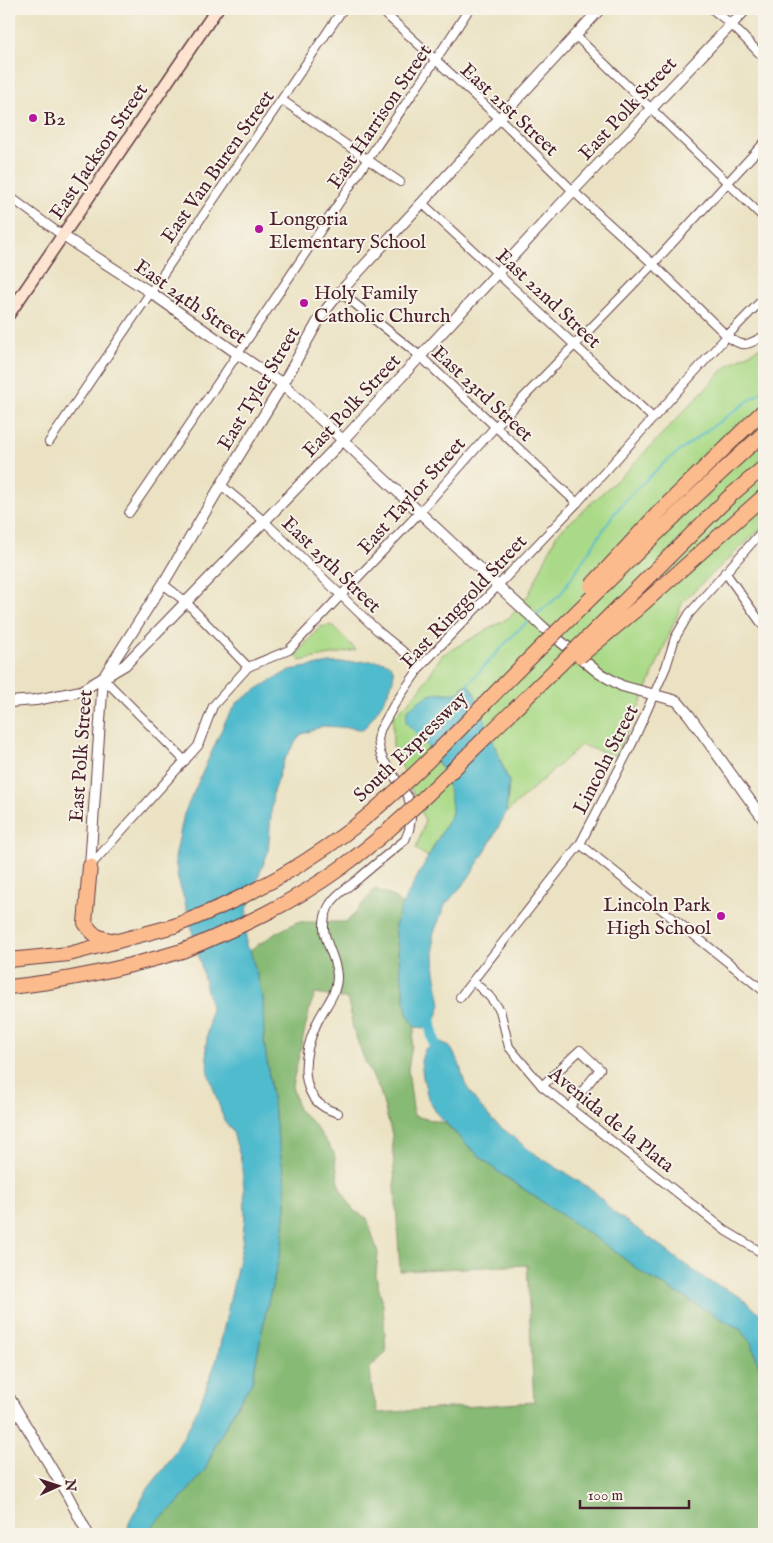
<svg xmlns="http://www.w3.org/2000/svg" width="773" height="1543" viewBox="0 0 773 1543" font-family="'IM FELL English',serif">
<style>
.green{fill:#aada87;stroke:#7a7c59}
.forest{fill:#87ba74;stroke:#686c50;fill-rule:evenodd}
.water{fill:#51bbce;stroke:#4e6d7c}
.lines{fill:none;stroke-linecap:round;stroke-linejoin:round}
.stream{stroke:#51bbce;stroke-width:2}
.river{stroke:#51bbce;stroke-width:12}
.minor-casing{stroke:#623c42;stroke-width:10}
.tertiary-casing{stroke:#623c42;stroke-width:12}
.secondary-casing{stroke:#623c42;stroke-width:14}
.motorway-casing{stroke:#623c42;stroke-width:16}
.minor{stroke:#fff;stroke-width:8}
.tertiary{stroke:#fff;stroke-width:10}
.secondary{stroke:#fde4d1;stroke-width:11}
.motorway{stroke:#fbbb8d;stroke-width:14}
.motorway-bridge-casing{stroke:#623c42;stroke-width:16;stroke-linecap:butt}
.motorway-bridge{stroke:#fbbb8d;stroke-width:14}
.poi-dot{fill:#b5179e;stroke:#f7f3e8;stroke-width:2}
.labels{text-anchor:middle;stroke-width:4;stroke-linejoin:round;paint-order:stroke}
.street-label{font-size:20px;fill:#4a1f2b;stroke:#f7f3e8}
.poi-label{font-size:20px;fill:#4a1f2b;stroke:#f7f3e8;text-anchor:start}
</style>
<rect width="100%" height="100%" fill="#f7f3e8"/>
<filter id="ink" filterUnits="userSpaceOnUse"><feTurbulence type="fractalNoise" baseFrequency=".02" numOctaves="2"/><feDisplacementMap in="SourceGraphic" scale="10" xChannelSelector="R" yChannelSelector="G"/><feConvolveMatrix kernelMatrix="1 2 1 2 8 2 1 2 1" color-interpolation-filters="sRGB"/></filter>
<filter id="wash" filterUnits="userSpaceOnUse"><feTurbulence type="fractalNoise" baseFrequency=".0096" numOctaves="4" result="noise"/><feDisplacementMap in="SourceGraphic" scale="20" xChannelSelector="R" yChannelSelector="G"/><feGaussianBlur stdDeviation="1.12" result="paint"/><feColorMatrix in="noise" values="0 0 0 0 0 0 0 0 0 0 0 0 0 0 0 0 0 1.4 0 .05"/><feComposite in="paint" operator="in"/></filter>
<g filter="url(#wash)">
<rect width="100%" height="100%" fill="#ebe2c3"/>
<g class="green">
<path d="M764 345V526L683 601 639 708 616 756 581 745 506 813 509 782 473 690 468 684C459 697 453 694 438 692L406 723 421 737 441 766 452 797V813L428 857 416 849 425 821 393 746V717L419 691 442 655 510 617 529 594 557 534 629 469 727 366Z"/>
<polygon points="332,625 356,650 300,661 296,655 320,627"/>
</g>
<path class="forest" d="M375 889 392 896 402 905 395 926 400 967 407 1013 415 1027 408 1069 414 1116 445 1123 467 1145 497 1171 610 1248 644 1274 741 1330 752 1344 764 1382V1534H148L153 1525 178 1503 205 1470 215 1446 236 1407 252 1382 266 1311 281 1250 286 1208 285 1182 274 1112 264 1041 263 998 250 950 278 932 297 922H347ZM315 994 348 999 353 1029 365 1061 380 1091 392 1135 400 1271 527 1265 534 1402 378 1413 372 1391 370 1367 386 1353 383 1305 376 1276 378 1253 367 1218 354 1211 340 1188 334 1153 314 1124 298 1109 292 1086 310 1007Z"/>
<g class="water">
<path d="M369 661C377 661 387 660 392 667 401 680 372 719 363 730L354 728 323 726 300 735 284 760 273 792 268 852 250 898 246 915V946L250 950 263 998 264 1041 274 1112 285 1182 286 1208 281 1250 266 1311 252 1382 236 1407 215 1446 205 1470 178 1503 153 1525 148 1534H127L129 1523 147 1490 169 1462 190 1425 205 1391 217 1359 242 1245 245 1215 244 1187 241 1160 233 1132 224 1120 208 1072 206 1046 211 1007 185 902 178 879 175 858 184 814 225 722 237 703 260 687 290 670 330 663Z"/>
<path d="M468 684 473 690 509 782 506 813 485 852 467 880 445 905 433 935 435 972 441 1004 437 1016 432 1023 425 1028 415 1027 407 1013 400 967 395 926 402 905 452 813C451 775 432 748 406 723L407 710C417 703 428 692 441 693 449 693 454 694 462 692L461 688Z"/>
<polygon points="441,1042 448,1045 452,1050 459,1063 465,1084 476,1101 493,1121 533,1153 594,1191 613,1212 642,1232 680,1261 707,1280 739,1296 764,1317 764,1382 752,1344 741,1330 644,1274 610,1248 497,1171 467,1145 437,1114 428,1098 423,1077 421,1061 425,1049"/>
</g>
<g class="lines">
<g class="stream">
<polyline points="535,616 560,595 613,515 631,494 664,463 702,434 764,390"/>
<polyline points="468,684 516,632 530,620"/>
</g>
<polyline class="river" points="427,1009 438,1060"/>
</g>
</g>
<g filter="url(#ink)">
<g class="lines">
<g class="minor-casing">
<g id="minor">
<path d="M380 9 499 118 573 191 653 264 727 336C744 349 747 345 764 336"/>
<polyline points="712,9 731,24 764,58"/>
<polyline points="575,35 764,218"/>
<polyline points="282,100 400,182"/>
<polyline points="9,196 63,236"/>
<polyline points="422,203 653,418"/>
<polyline points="340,292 420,356 577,503"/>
<polyline points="49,442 343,9"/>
<polyline points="221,485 265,522 377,630 421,666"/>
<path d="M129 513C209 397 288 280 366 162 400 111 436 61 469 9"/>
<polyline points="725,572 764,627"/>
<polyline points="163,584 186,602 248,667"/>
<polyline points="103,678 185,761"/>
<polyline points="580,844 764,991"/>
<polyline points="90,866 198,746 213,706 248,667 289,650 420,512 495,427 653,264 764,143"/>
<polyline points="473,981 489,996 500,1010 509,1047 542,1086 726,1231 764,1254"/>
<polyline points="460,997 580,844 633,742 666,667 675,638 689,614 764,529"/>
<polyline points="542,1086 580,1050 600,1069 569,1108"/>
<path d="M338 1113C296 1102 302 1057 316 1025 323 1008 337 996 337 977 337 952 315 936 328 908 334 895 347 888 358 879 373 866 389 853 405 840L409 830 411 819V808L408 797 384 761 380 752 378 740 380 730 394 705 421 666 577 503 727 336 764 298"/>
</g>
</g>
<g class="tertiary-casing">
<g id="tertiary">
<polyline points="63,236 150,292 238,354 283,384 498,586 544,628 599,673 622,686 677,701 689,715 764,820"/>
<polyline points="9,702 36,700 81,691 125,665 343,440 573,191 746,9"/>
<polyline points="90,866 103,678 163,584 221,485 283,384 321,316 340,292 600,9"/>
<polyline points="9,1397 68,1496 88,1534"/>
</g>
</g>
<g class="secondary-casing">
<polyline id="secondary" points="9,314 217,9"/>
</g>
<g class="motorway-casing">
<g id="motorway">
<path d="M90 866 85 923C94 937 99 938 116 941"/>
<polyline points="9,960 69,954 174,926"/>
<path d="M9 987C68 981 125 968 182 951"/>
</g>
</g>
<use href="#minor" class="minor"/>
<use href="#tertiary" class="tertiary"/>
<use href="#secondary" class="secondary"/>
<use href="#motorway" class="motorway"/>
<g class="motorway-bridge-casing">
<g id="motorway-bridge">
<polyline points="591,586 659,512 764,410"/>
<polyline points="580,656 637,609 764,496"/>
<path d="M174 926C238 902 300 869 354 827 414 779 466 722 520 668 600 589 680 509 764 433"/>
<path d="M182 951C238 928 293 903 342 867 395 829 440 782 487 736 569 657 648 577 729 497L764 467"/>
</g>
</g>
<use href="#motorway-bridge" class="motorway-bridge"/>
</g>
</g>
<g class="poi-dot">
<circle cx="33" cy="118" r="5"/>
<circle cx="259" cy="229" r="5"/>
<circle cx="304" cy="303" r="5"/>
<circle cx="721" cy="916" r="5"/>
</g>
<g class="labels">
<g class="street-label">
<text transform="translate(627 108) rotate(-47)" y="7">East Polk Street</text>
<text transform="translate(510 109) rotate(43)" y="7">East 21st Street</text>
<text transform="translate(379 116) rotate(-56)" y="7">East Harrison Street</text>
<text transform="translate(98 151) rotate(-56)" y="7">East Jackson Street</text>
<text transform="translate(217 166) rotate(-55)" y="7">East Van Buren Street</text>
<text transform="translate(549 298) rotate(43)" y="7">East 22nd Street</text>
<text transform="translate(191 301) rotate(35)" y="7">East 24th Street</text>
<text transform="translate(258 388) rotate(-59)" y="7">East Tyler Street</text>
<text transform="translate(483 393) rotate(43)" y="7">East 23rd Street</text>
<text transform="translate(351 405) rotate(-47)" y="7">East Polk Street</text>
<text transform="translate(411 495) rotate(-48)" y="7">East Taylor Street</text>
<text transform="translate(332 564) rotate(44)" y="7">East 25th Street</text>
<text transform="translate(463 601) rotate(-47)" y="7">East Ringgold Street</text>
<text transform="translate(410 746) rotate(-44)" y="7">South Expressway</text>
<text transform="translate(80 756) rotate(-86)" y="7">East Polk Street</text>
<text transform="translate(605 759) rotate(-63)" y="7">Lincoln Street</text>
<text transform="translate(612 1119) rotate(39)" y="7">Avenida de la Plata</text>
</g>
<g class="poi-label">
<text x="43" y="125">B2</text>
<text x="269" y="225">Longoria<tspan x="269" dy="23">Elementary School</tspan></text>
<text x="314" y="299">Holy Family<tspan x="314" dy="23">Catholic Church</tspan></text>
<text x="711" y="911" text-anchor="end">Lincoln Park<tspan x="711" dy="23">High School</tspan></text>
</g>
</g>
<rect width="773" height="1543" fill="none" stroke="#f7f3e8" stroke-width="30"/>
<g transform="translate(58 1486) rotate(87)" stroke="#f7f3e8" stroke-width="4" paint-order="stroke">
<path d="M0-4L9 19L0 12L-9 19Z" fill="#4a1f2b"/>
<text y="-8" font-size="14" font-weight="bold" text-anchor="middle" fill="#4a1f2b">N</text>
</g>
<path d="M580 1500v8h109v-8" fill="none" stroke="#4a1f2b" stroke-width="2.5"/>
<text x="588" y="1500" font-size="15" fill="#4a1f2b" stroke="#f7f3e8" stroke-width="4" paint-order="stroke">100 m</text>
</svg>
